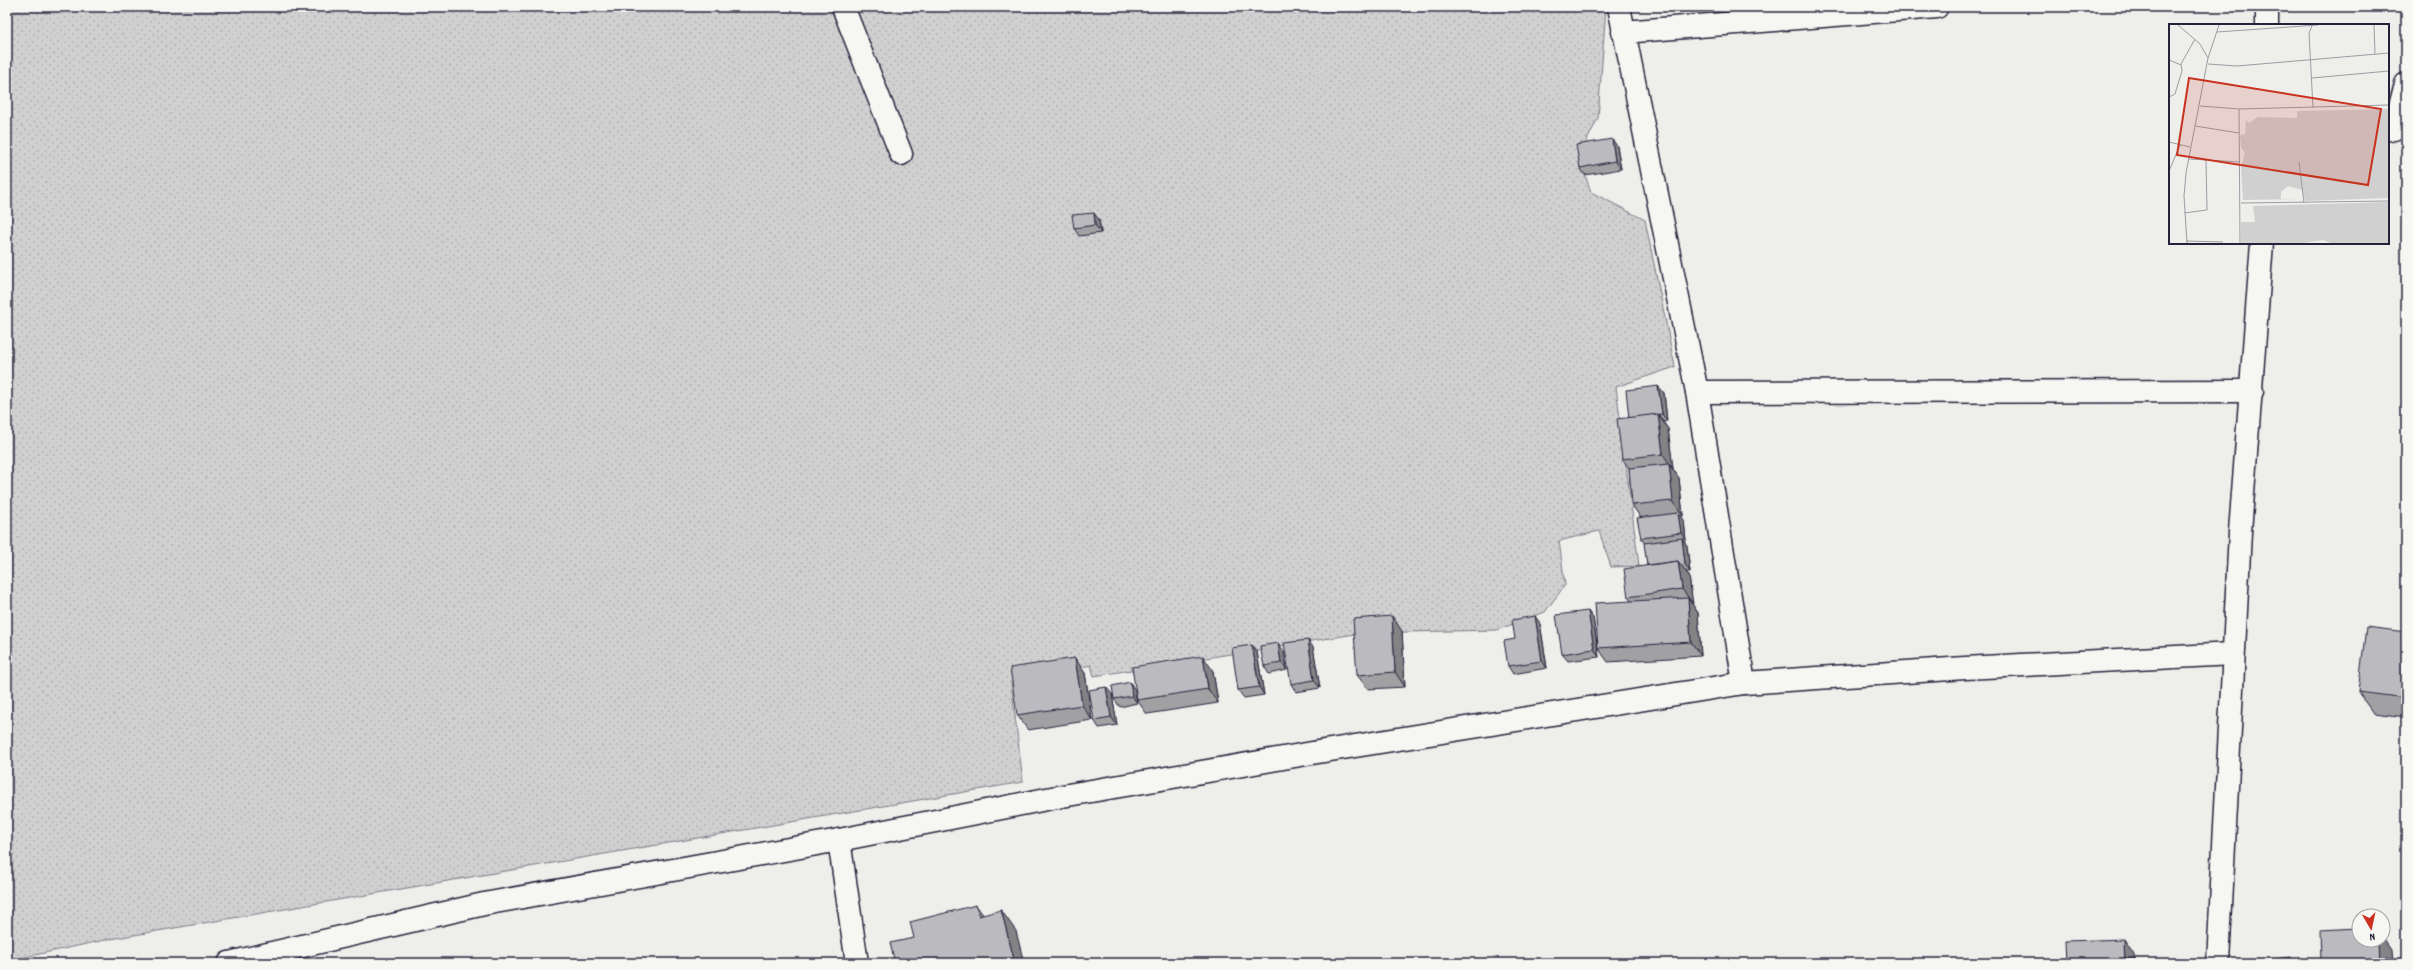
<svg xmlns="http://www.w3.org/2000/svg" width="2413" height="970" viewBox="0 0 2413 970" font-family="Dekko,sans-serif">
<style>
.grass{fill:url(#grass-dots);stroke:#797986}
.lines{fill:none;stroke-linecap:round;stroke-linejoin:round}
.minor-casing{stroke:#22223b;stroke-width:25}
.minor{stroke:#f6f6f2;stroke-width:22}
.wall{fill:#a1a1a4;stroke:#22223b}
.shaded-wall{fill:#838386;stroke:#22223b}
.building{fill:#bbbbbf;stroke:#22223b}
.inset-road{fill:none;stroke:#9c9ca5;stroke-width:1}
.view{fill:#c8321e;fill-opacity:0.15;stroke:#c8321e;stroke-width:2}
.inset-edge{fill:none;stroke:#22223b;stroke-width:2}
</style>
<defs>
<pattern id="grass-dots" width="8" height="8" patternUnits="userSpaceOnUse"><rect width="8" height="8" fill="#d0d0d1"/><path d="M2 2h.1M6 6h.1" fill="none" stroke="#b2b2b4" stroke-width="1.8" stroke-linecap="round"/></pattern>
</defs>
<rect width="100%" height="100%" fill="#eeeeeb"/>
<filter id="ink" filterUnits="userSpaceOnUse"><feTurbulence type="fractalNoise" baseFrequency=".025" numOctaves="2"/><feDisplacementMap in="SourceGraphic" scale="8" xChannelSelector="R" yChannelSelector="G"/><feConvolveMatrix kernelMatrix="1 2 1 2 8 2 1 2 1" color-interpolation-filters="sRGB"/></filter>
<g filter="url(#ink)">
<polygon class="grass" points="7,7 1606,7 1598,118 1579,157 1591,192 1645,220 1675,367 1616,387 1639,566 1611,567 1599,531 1559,541 1565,585 1545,612 1497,630 1361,633 1094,676 1091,665 1011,683 1023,782 105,940 7,961"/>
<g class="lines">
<g class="minor-casing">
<g id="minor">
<polyline points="843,7 901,154"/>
<polyline points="1619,7 1697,392 1744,683"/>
<polyline points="2267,25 2267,7"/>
<polyline points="1623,32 1937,7"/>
<polyline points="2394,129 2406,84"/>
<polyline points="1697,392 2252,391"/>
<polyline points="839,840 857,963"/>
<polyline points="229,963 484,904 839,840 1062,796 1318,752 1744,683 1965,668 2233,654"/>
<polyline points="2218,963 2240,532 2262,243"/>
</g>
</g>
<use href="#minor" class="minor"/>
</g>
<g class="wall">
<polygon points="1617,146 1621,169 1585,175 1580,168"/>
<polygon points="1099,220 1101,233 1079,236 1074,228"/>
<polygon points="1658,386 1664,393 1667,421 1663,422 1668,429 1673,469 1679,478 1683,516 1681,516 1684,520 1686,541 1684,541 1687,546 1690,572 1686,572 1689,576 1692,604 1698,613 1701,656 1608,662 1598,648 1631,601 1628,597 1647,565 1645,544 1641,538 1641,518 1632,505 1629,468 1622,459 1629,418"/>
<polygon points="1593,618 1599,657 1568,661 1562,654"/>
<polygon points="1540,623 1547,668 1513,674 1508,666 1515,639"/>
<polygon points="1402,631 1405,687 1368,689 1357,675"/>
<polygon points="2406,632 2406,717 2373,713 2358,692"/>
<polygon points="1313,647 1320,688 1296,692 1291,684"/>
<polygon points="1284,651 1287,670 1269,674 1264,666"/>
<polygon points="1257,652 1264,695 1244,698 1238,690"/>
<polygon points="1213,671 1218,703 1147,714 1137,700"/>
<polygon points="1085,673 1092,720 1028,730 1017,715"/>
<polygon points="1135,690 1137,703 1120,707 1114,699"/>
<polygon points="1112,694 1117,725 1099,728 1094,720"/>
</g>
<g class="shaded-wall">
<polygon points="1612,139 1617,146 1621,169 1615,161"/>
<polygon points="1094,213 1099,220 1101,233 1095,225"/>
<polygon points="1658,386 1664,393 1667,421 1662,414"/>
<polygon points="1658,414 1668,429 1673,469 1663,454"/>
<polygon points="1669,464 1679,478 1683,516 1673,501"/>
<polygon points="1678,513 1684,520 1686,541 1681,533"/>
<polygon points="1682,538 1687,546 1690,572 1685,564"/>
<polygon points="1678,561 1689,576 1693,604 1682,589"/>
<polygon points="1688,598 1698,613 1701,656 1691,642"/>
<polygon points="1588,611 1593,618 1599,657 1594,649"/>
<polygon points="1392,616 1402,631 1405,687 1395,672"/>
<polygon points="1535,616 1540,623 1547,668 1542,661"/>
<polygon points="1308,640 1313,647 1320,688 1314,680"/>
<polygon points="1278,643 1284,651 1287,670 1281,663"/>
<polygon points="1252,645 1257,652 1264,695 1259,687"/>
<polygon points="1203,656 1213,671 1218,703 1208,689"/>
<polygon points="1075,658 1085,673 1092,720 1082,705"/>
<polygon points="1130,682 1135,690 1137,703 1132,696"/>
<polygon points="1106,687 1112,694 1117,725 1111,717"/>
<polygon points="976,905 991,926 979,916"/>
<polygon points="1001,910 1016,931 1024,963 1015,963"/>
<polygon points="2383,936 2392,949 2393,963 2379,963 2378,940 2383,940"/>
<polygon points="2124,939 2134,954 2135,963 2125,963"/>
<polygon points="2290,957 2294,963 2291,963"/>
</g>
<g class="building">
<polygon points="1612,139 1615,161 1580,168 1576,145"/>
<polygon points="1094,213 1095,225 1074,228 1072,215"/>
<polygon points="1658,386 1662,414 1629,418 1626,390"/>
<polygon points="1658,414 1663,454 1622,459 1617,419"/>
<polygon points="1669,464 1673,501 1632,505 1629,468"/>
<polygon points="1678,513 1681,533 1641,538 1637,518"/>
<polygon points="1682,538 1685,564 1681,565 1678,561 1647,565 1644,543"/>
<polygon points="1678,561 1682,589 1628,597 1624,569"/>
<polygon points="1688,598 1691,642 1598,648 1595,603"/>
<polygon points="1588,611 1594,649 1562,654 1556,615"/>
<polygon points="1392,616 1395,672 1357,675 1353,619"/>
<polygon points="1535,616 1542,661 1508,666 1504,641 1515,639 1512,620"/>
<polygon points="2366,627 2406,632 2406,698 2358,692"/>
<polygon points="1308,640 1314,680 1291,684 1284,643"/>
<polygon points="1278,643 1281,663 1264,666 1260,646"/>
<polygon points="1252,645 1259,687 1238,690 1232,648"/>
<polygon points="1203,656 1208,689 1137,700 1132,667"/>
<polygon points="1075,658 1082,705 1017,715 1010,668"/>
<polygon points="1130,682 1132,696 1114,699 1112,686"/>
<polygon points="1106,687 1111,717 1094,720 1089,690"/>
<polygon points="976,905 979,916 1001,910 1015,963 895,963 890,943 914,938 910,922"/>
<polygon points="2359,928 2359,940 2378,940 2379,963 2321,963 2320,930"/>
<polygon points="2124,939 2125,963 2066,963 2065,941"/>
<polygon points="2290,957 2291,963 2260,963 2260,961"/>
</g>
</g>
<g transform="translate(2169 24)">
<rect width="220" height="220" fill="#eeeeeb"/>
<path d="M220 85V174L136 177 133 166 119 162 112 168V175H132L74 176 72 143 76 129 72 123 71 111 76 110 77 96 80 99 89 93 128 94V87ZM220 178V219H162L154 216 134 219H72V198H86L84 182Z" fill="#d0d0d1"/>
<path class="inset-road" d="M9 1 31 20 39 34 17 149 15 172 18 219M205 1 206 30M143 2 140 9 144 84M48 8 149 1M39 34 50 1M0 36 12 41M39 40 68 42 220 29M143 54 220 47M0 73 6 70 13 47 12 40 26 15M31 82 70 85 220 81M70 85 71 219M26 102 70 109M0 118 21 123M20 135 71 138M130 138 135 179M0 147 11 121M72 179 220 177M15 189 38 186 37 136M17 217 54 218"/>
<path class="view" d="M20 54 212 85 199 161 8 131Z"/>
<rect width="220" height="220" class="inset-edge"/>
</g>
<rect width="2413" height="970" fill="none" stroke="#f6f6f2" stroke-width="24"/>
<rect x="12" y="12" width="2389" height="946" fill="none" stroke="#22223b" stroke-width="1.5" filter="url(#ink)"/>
<g transform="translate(2371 928) rotate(171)"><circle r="19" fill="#f6f6f2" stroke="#a1a1a9"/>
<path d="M0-3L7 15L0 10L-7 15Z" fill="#c8321e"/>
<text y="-6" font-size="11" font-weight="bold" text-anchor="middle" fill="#22223b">N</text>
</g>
</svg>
